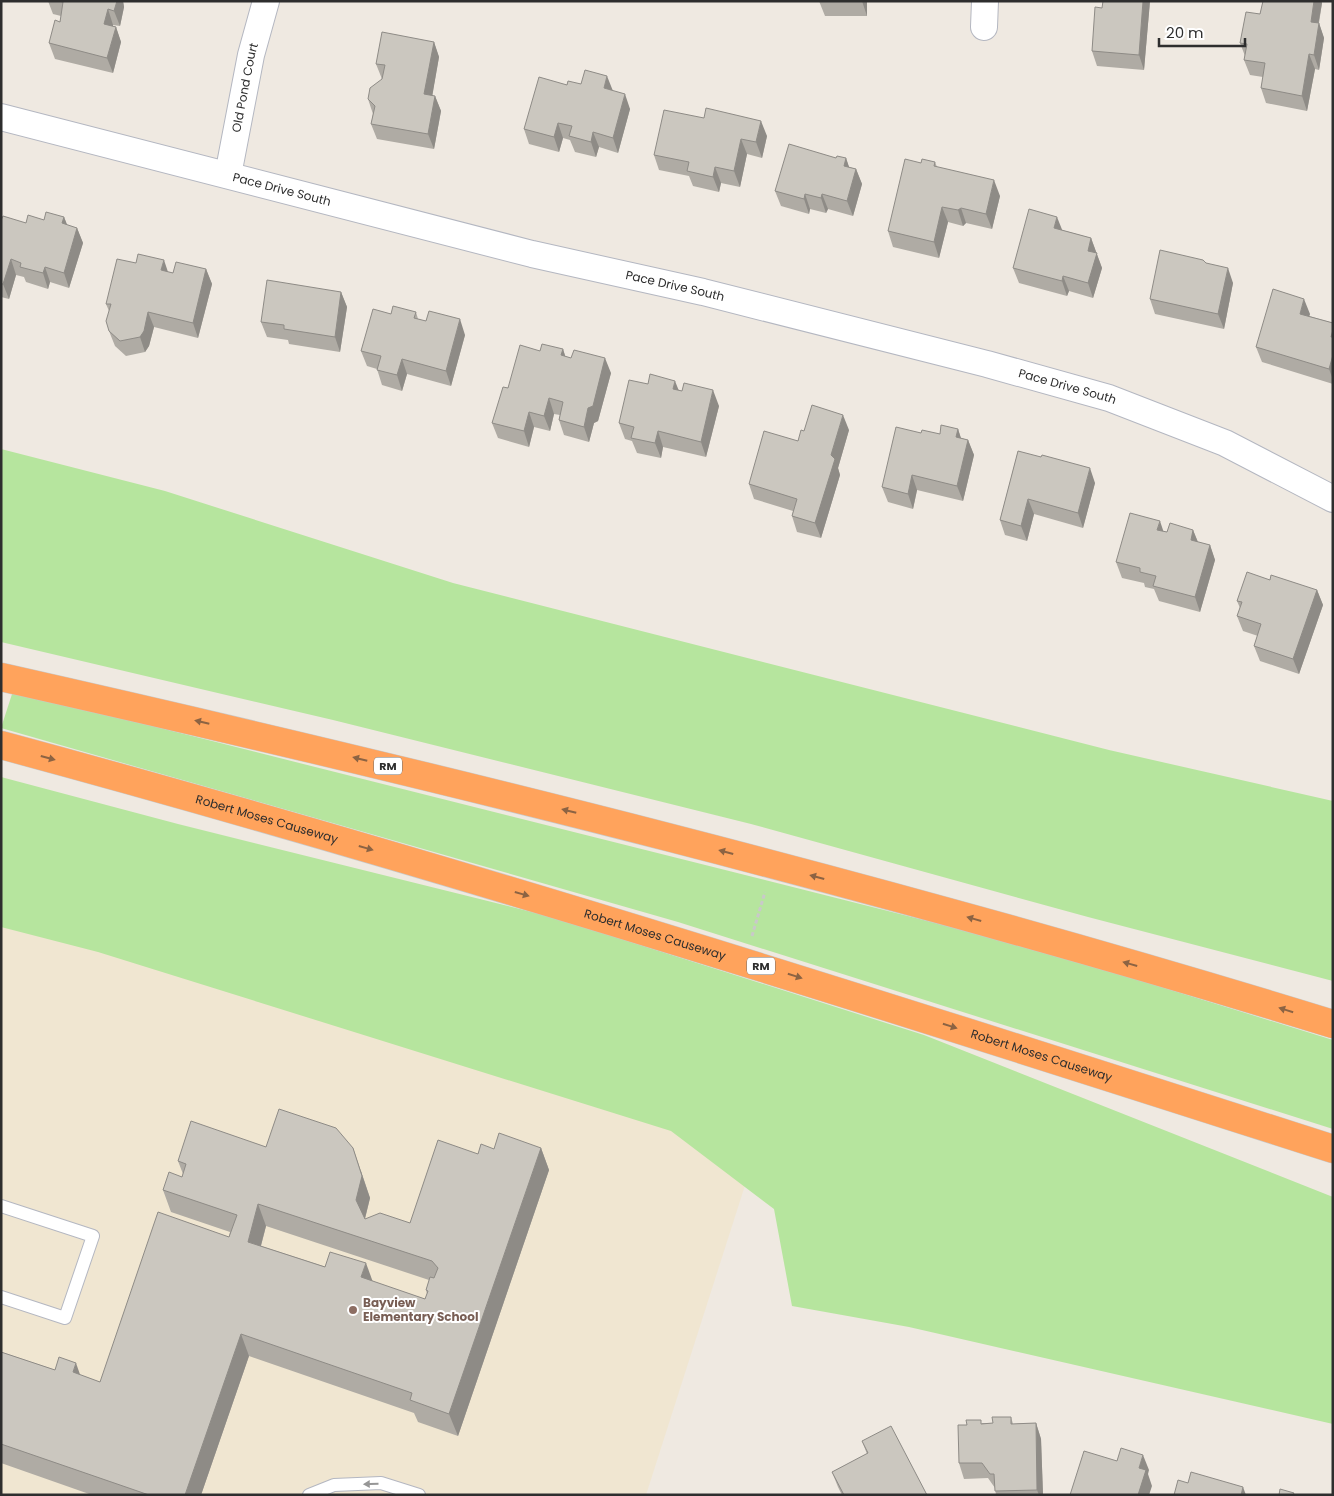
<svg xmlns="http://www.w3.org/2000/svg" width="1334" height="1496" viewBox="0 0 1334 1496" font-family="Poppins,sans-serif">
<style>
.education{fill:#f0e6d1}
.green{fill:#b6e59e}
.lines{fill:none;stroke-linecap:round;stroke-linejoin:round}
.service-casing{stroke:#b4b7c1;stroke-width:14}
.minor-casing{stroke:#b4b7c1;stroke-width:28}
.motorway-casing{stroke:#c9c9c9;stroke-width:29}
.path{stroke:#c9c9c9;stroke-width:3;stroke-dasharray:4 2.5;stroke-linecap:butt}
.service{stroke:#fff;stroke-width:12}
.minor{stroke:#fff;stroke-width:26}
.motorway{stroke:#ffa35c;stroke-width:28}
.wall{fill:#afaba4;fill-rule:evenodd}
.shaded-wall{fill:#8e8b86}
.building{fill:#cbc7bf;stroke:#8e8b86;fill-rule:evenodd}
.oneway{fill:#8c6343}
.oneway2{fill:#969696}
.education-dot{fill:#8d6e63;stroke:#fff;stroke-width:2}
.labels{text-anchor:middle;stroke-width:4;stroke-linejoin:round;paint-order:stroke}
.shield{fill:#fff;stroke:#6d6d6d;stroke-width:1}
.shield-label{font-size:11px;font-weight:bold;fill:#2e2e2e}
.street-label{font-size:12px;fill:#2e2e2e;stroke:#fff}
.education-label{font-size:12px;font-weight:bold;fill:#785e54;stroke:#fff;text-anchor:start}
</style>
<rect width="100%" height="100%" fill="#efe9e1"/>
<polygon class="education" points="1,871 764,1126 646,1495 1,1495"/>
<g class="green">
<polygon points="1,449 165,491 453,583 1109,750 1333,801 1333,981 1088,917 751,824 333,720 1,642"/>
<polygon points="13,691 1035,948 1333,1040 1333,1129 678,922 1,728"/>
<polygon points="1,777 178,824 552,917 924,1035 1333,1197 1333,1424 909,1327 792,1306 774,1209 671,1131 98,952 1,927"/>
</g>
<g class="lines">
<g class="service-casing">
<g id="service">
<polyline points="1,1206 93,1236 65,1318 1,1297"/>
<polyline points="309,1495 334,1485 381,1483 419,1495"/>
</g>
</g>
<g class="minor-casing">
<g id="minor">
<polyline points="984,27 985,1"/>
<path id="s1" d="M1 117 532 254 703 292 987 364 1109 398 1225 443 1333 499"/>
<path id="s2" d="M228 175 251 55 266 1"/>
</g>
</g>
<g class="motorway-casing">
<g id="motorway">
<path d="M1 677C449 778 894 889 1333 1024"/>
<path id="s3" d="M1 745C449 866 891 1007 1333 1149"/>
</g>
</g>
<polyline class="path" points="752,936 765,892"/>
<use href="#service" class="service"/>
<use href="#minor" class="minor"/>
<use href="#motorway" class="motorway"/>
</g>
<g class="wall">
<polygon points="48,1 123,1 124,7 120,26 113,25 113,26 116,27 121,42 113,73 55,59 49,43 60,22 61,16 53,14"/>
<polygon points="819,1 867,1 867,16 825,16"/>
<polygon points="1150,1 1144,70 1097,66 1092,51"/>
<polygon points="1263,1 1321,1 1322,3 1319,23 1324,38 1319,70 1315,69 1307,111 1266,103 1261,88 1263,77 1250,75 1244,60 1245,56 1240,43 1260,14"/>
<polygon points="434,42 439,57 432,96 435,96 441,111 434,149 377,139 371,124 373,114 368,99 382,79 376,64"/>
<polygon points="581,84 612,91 630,109 618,153 599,147 596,157 575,152 570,140 563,138 559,152 529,144 524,129 567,85"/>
<polygon points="704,118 767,136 762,158 747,154 740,187 721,183 719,192 693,186 689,176 659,170 654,155"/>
<polygon points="836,158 846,158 849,167 856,169 862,184 853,216 828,209 826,213 810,209 809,214 781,206 775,191"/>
<polygon points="935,162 937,167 1000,196 992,229 966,223 963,226 948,222 939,258 893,247 888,231 921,163"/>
<polygon points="64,217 67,225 77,228 83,243 69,288 50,282 48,289 26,282 24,277 16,275 9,299 1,297 1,220 26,223"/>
<polygon points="1062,230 1091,238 1102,268 1093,298 1069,291 1067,296 1019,283 1013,268"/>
<polygon points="1206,263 1233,283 1224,329 1155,314 1150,299"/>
<polygon points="206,269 212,284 198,338 154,327 149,346 145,352 126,356 115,346 109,331 109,311 106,304 168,272 173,273"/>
<polygon points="341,292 347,307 340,352 289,344 288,340 267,337 261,322"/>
<polygon points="416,312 418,319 465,335 451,386 407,374 402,391 382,385 377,369 367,366 361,351 391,314"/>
<polygon points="1310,314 1309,316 1333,323 1333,384 1262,362 1256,347"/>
<polygon points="563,349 565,356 611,373 598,421 594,423 589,442 564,435 559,420 560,415 554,414 550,431 534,427 529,447 498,438 492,423 508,388 540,351"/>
<polygon points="648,384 679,390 719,406 706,457 663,447 661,458 637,453 632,441 625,439 619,423"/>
<polygon points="958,429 961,438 968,440 974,455 963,501 917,490 913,509 888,502 882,487 921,433 940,434"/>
<polygon points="849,430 838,468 840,475 821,538 797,532 792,516 793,511 754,499 749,484 798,441 804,431"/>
<polygon points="1018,451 1095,483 1083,528 1034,514 1027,541 1005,535 1000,520"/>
<polygon points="1193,530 1198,542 1210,545 1215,560 1200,612 1159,601 1154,589 1145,587 1144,583 1122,578 1116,562 1167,532"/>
<polygon points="1270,580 1317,590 1323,605 1299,674 1260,661 1254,646 1258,636 1243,631 1237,616 1240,608 1237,601"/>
<path d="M266 1147 361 1171 370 1198 365 1219 410 1223 478 1154 494 1149 541 1148 549 1170 458 1436 418 1422 414 1413 249 1356 201 1495H92L1 1463V1352L55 1370 80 1375 100 1382 229 1237 230 1232 171 1212 163 1190 182 1177 183 1174 178 1161ZM266 1226 429 1280 426 1290 427 1294 425 1299 261 1246Z"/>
<polygon points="1011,1417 1013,1424 1036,1423 1041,1439 1043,1495 996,1495 995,1488 988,1478 964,1479 959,1463 982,1423 993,1423"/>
<polygon points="862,1441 927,1495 842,1495 838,1487 832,1472 867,1454"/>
</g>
<g class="shaded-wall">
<polygon points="117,1 123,1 124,7 120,26 114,11"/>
<polygon points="862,1 867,1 867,16"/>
<polygon points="1143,1 1150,1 1144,70 1139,55"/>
<polygon points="1314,1 1321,1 1322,3 1316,37 1311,22"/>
<polygon points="108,9 113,25 110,39 104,24"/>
<polygon points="1319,23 1324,38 1319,70 1314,55"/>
<polygon points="116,27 121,42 113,73 107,58"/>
<polygon points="434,42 439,57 430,109 424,94"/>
<polygon points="1309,54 1315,69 1307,111 1302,96"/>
<polygon points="607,76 613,91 604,88"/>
<polygon points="625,94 630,109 618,153 613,138"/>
<polygon points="435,96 441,111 434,149 428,134"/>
<polygon points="761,121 767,136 762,158 756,142"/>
<polygon points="558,123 563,138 559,152 554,137"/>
<polygon points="593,132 599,147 596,157 591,142"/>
<polygon points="741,139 747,154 740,187 734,171"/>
<polygon points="846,158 851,173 844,166"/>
<polygon points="715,167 721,183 719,192 713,177"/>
<polygon points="856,169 862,184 853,216 847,201"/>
<polygon points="994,180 1000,196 992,229 986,214"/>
<polygon points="805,194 810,209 809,214 804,199"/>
<polygon points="822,194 828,209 826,213 821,198"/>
<polygon points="942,207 948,222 939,258 934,242"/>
<polygon points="961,208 966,223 963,226 958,210"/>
<polygon points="64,217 70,232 62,223"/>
<polygon points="1057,217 1063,232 1054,228"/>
<polygon points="77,228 83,243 69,288 64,273"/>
<polygon points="1091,238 1102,268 1093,298 1088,283 1088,251"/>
<polygon points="11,259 16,275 9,299 3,284"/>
<polygon points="164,260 169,275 161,270"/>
<polygon points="45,267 50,282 48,289 43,273"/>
<polygon points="1228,268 1233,283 1224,329 1218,314"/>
<polygon points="206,269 212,284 198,338 193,323"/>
<polygon points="1063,276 1069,291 1067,296 1062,281"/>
<polygon points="341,292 347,307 340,352 335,337"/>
<polygon points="1304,299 1310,314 1305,329 1300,314"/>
<polygon points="148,312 154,327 149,346 145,352 140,337"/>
<polygon points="460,319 465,335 451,386 446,371"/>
<polygon points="563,349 568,365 561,355"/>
<polygon points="1333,355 1333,380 1329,369"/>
<polygon points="605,358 611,373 598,421 594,423 589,442 584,427 588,408"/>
<polygon points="402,359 407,374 402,391 397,375"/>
<polygon points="675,381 681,396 673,389"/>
<polygon points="713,390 719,406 706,457 701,442"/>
<polygon points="549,398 554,414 550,431 544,416"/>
<polygon points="529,412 534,427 529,447 524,431"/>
<polygon points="843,415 849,430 838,468 840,475 821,538 815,523 831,455"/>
<polygon points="958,429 963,445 956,437"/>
<polygon points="658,431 663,447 661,458 655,443"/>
<polygon points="968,440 974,455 963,501 957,486"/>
<polygon points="1090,468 1095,483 1083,528 1078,513"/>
<polygon points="912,475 917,490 913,509 908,494"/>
<polygon points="1028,499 1034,514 1027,541 1021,526"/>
<polygon points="1160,521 1165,536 1157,530"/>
<polygon points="1193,530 1199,545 1191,540"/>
<polygon points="1210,545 1215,560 1200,612 1195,597"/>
<polygon points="1317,590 1323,605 1299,674 1293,659"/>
<polygon points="353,1148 370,1198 364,1222 356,1200"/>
<polygon points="541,1148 549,1170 458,1436 449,1414"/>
<polygon points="258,1204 266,1226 256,1264 248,1242"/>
<polygon points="366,1263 374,1285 361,1277"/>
<polygon points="241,1334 249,1356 201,1495 185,1495"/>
<polygon points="76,1363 84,1386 73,1372"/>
<polygon points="1036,1423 1041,1439 1043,1495 1039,1495 1037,1490"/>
<polygon points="1143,1455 1149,1470 1148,1474 1152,1486 1149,1495 1138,1495 1139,1468"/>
<polygon points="1243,1487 1246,1495 1241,1495"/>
</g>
<g class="building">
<polygon points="58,1 117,1 114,11 108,9 104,24 116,27 107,58 49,43 55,20 60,22 63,2"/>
<polygon points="1103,1 1143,1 1139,55 1092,51 1095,7 1102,8"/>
<polygon points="1263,1 1314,1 1311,22 1319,23 1314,55 1309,54 1302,96 1261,88 1265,63 1244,60 1247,44 1240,43 1246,12 1260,14"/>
<polygon points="382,32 434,42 424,94 435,96 428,134 371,124 375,106 368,99 370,88 382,79 385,65 376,64"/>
<polygon points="585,70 607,76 604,88 625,94 613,138 593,132 591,142 569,136 572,126 558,123 554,137 524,129 539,77 567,85 568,81 581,84"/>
<polygon points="706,108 761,121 756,142 741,139 734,171 715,167 713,177 687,171 689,162 654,155 664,110 704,118"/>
<polygon points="789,144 836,158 837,156 846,158 844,166 856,169 847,201 822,194 821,198 805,194 804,199 775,191"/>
<polygon points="905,159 921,163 922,159 935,162 934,166 994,180 986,214 961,208 958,210 942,207 934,242 888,231"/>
<polygon points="1029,209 1057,217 1054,228 1091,238 1088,251 1097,253 1088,283 1063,276 1062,281 1013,268"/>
<polygon points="46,212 64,217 62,223 77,228 64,273 45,267 43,273 20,267 21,263 11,259 3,284 1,284 1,220 3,216 26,223 28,215 44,220"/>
<polygon points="1160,250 1203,260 1206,263 1228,268 1218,314 1150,299"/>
<polygon points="138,254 164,260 161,270 173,273 176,262 206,269 193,323 148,312 144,331 140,337 120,341 109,331 106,321 111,304 106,304 117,259 136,263"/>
<polygon points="267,280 341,292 335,337 284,329 284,325 261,322"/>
<polygon points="1273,289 1304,299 1300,314 1333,323 1333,330 1331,337 1333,337 1333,355 1329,369 1256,347"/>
<polygon points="393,306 416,312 414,318 426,321 429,311 460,319 446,371 402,359 397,375 377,370 381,356 361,351 373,309 391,314"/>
<polygon points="542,344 563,349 561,355 571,358 574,350 605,358 593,406 588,408 584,427 559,420 563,402 549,398 544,416 529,412 524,431 492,423 503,387 508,388 520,345 540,351"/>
<polygon points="650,374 675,381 673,389 682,391 684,383 713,390 701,442 658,431 655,443 631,438 634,427 619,423 629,380 648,384"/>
<polygon points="812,405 843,415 831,455 835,459 815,523 792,516 797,499 749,484 764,431 798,441 801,430 804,431"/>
<polygon points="941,425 958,429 956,437 968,440 957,486 912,475 908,494 882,487 896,427 921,433 922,430 940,434"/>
<polygon points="1018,451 1041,457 1042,455 1090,468 1078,513 1028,499 1021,526 1000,520"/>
<polygon points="1130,513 1160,521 1157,530 1167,532 1170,523 1193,530 1191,540 1210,545 1195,597 1153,586 1156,576 1140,572 1140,568 1116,562"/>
<polygon points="1247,572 1270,580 1271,575 1317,590 1293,659 1254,646 1261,624 1237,616 1242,602 1237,601"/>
<path d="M279 1109 336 1128 353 1148 362 1176 356 1200 365 1219 380 1213 410 1223 438 1140 478 1154 481 1144 494 1149 499 1133 541 1148 449 1414 410 1400 412 1393 241 1334 185 1495H149L1 1444V1352L55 1370 59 1357 76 1363 73 1372 100 1382 158 1212 229 1237 237 1215 163 1190 169 1172 182 1177 186 1164 178 1161 191 1121 266 1147ZM258 1204 432 1261 438 1268 434 1278 430 1277 426 1290 428 1291 425 1299 361 1277 366 1263 330 1252 325 1267 248 1242Z"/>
<polygon points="992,1417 1011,1417 1011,1424 1036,1423 1037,1490 995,1491 994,1474 990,1474 982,1463 959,1463 958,1425 967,1425 966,1420 981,1420 981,1424 993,1423"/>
<polygon points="891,1426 927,1495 844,1495 832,1472 868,1453 862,1441"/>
<polygon points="1121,1448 1143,1455 1139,1468 1146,1470 1138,1495 1070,1495 1084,1451 1117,1461"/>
<polygon points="1191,1472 1243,1487 1241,1495 1174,1495 1178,1480 1188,1483"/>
<polygon points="1280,1489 1294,1493 1293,1495 1279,1495"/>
</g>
<defs><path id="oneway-solid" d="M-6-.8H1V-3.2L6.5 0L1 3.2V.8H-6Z" transform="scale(1.25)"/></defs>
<g class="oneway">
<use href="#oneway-solid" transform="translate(202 722) rotate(-167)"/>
<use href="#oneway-solid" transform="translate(48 758) rotate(15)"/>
<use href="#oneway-solid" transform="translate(360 759) rotate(-166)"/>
<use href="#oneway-solid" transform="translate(569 811) rotate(-166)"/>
<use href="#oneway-solid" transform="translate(366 848) rotate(16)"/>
<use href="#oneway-solid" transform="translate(726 852) rotate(-165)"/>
<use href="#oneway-solid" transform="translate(817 877) rotate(-165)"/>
<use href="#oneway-solid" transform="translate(522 894) rotate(16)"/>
<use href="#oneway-solid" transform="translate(974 919) rotate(-164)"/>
<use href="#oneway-solid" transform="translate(1130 964) rotate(-164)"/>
<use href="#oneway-solid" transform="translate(795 976) rotate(17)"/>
<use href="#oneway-solid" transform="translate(1286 1010) rotate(-163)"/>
<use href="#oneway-solid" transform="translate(950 1026) rotate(18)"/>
</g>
<use class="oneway2" href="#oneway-solid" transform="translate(371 1484) rotate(179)"/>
<circle class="education-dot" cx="353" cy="1310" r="5"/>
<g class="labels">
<g class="shield">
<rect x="374" y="757.5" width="28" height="17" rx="4"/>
<rect x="747" y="957.5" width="28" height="17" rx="4"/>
</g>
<g class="shield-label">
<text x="388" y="770">RM</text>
<text x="761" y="970">RM</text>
</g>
<g class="street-label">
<text dy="4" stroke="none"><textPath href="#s2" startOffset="89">Old Pond Court</textPath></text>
<text dy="4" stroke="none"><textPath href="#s1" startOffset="290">Pace Drive South</textPath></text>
<text dy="4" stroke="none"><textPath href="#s1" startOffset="695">Pace Drive South</textPath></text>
<text dy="4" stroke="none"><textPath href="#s1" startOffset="1100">Pace Drive South</textPath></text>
<text dy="4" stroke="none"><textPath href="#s3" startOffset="276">Robert Moses Causeway</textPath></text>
<text dy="4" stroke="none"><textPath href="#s3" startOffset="681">Robert Moses Causeway</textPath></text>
<text dy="4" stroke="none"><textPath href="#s3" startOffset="1086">Robert Moses Causeway</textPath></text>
</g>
<g class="education-label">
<text x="363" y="1307">Bayview<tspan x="363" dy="14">Elementary School</tspan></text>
</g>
</g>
<rect width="1334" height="1496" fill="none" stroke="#2e2e2e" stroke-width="5"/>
<path d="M1159 38v8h86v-8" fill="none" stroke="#2e2e2e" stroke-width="2.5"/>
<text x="1166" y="38" font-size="15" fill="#2e2e2e" stroke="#ffffff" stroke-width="4" paint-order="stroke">20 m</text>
</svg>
